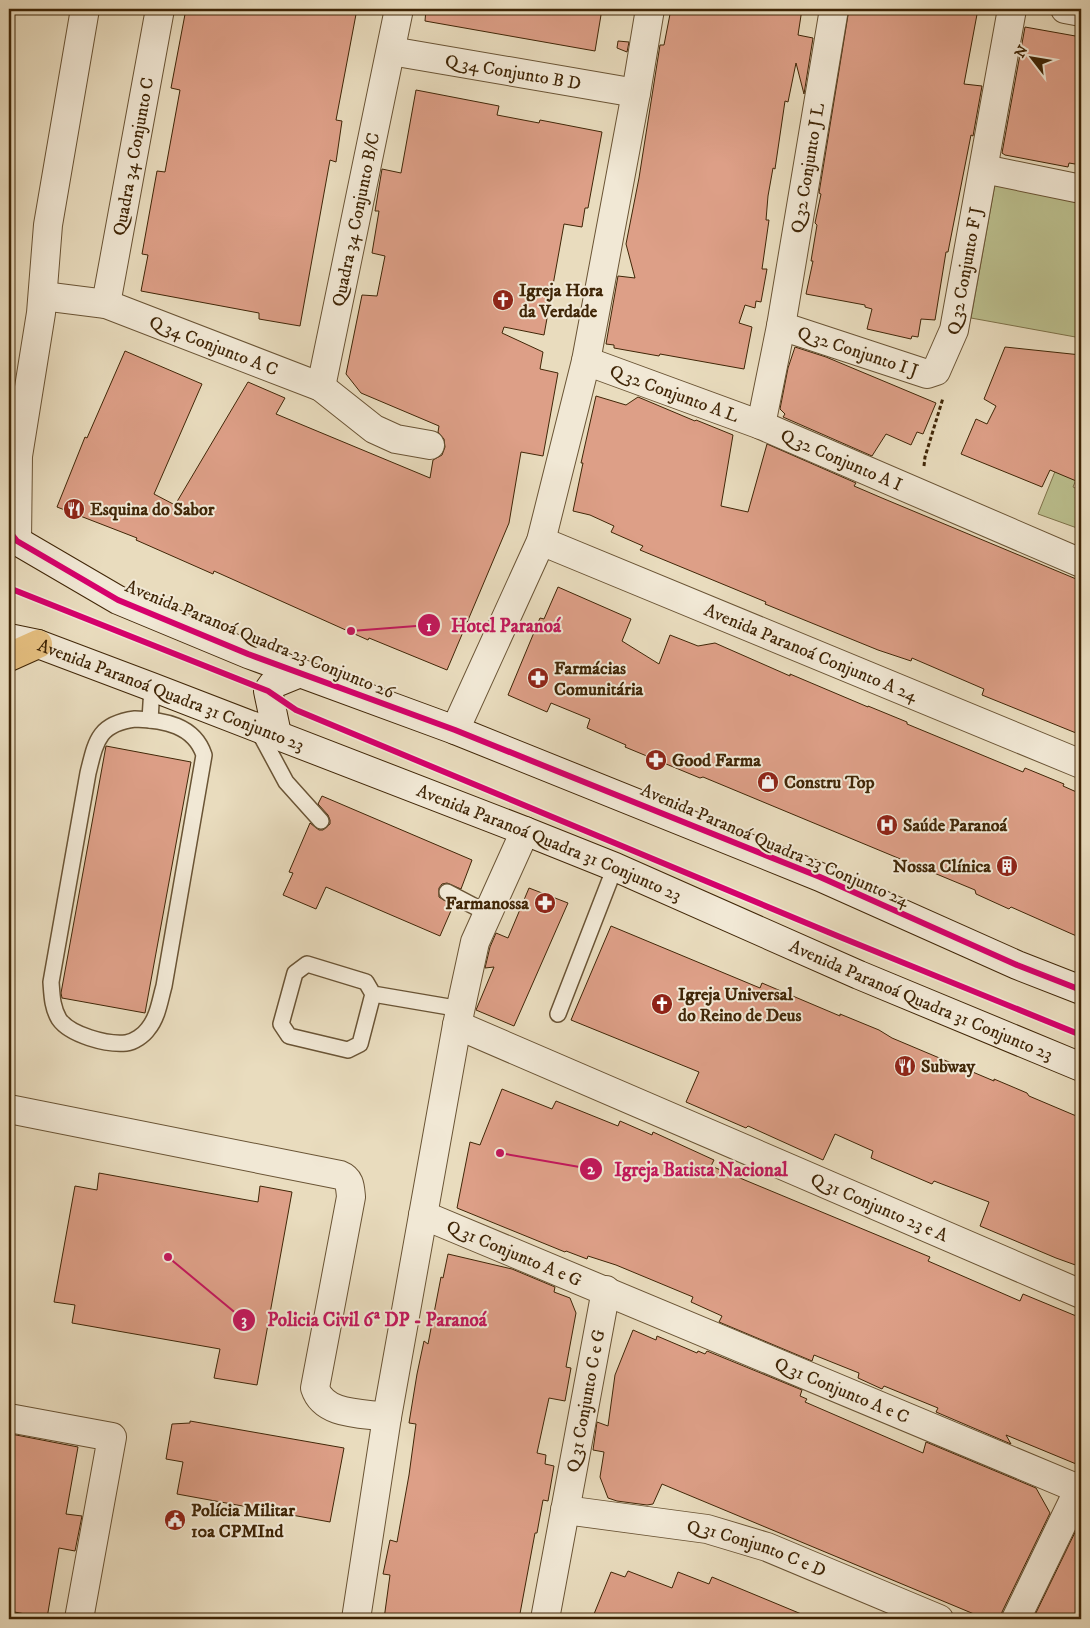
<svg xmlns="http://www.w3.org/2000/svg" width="1090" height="1628" viewBox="0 0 1090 1628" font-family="'IM FELL DW Pica',serif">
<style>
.green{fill:#bbbf8e;stroke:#7e724a}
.building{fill:#dd9f87;stroke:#402607}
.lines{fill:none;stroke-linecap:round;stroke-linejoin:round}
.lane-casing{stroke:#6a5435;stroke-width:18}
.street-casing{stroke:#6a5435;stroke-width:30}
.secondary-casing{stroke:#402607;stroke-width:30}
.primary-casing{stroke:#402607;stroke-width:30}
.path{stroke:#402607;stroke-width:3;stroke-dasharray:4 2.5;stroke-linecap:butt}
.lane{stroke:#f1e8d5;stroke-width:15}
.street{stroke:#f1e8d5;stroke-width:28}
.secondary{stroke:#f1e8d5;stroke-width:28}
.primary{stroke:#e4be7f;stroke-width:28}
.cycleway-casing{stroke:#f1e8d5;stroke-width:9}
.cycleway{stroke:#d6006c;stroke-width:6}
.labels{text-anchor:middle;stroke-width:4;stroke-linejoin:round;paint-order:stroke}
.street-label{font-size:18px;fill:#402607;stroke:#f1e8d5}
.poi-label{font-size:18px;font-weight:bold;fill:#402607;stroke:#f1e8d5;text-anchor:start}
.leader{fill:none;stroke:#c2185b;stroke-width:2}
.callout-dot{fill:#c2185b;stroke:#f1e8d5;stroke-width:2}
.mark-label{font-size:15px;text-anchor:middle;font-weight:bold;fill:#fff}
.callout-label{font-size:19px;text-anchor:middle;font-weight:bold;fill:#c2185b;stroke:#f1e8d5;stroke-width:4;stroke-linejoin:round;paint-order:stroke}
</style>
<rect width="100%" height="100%" fill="#e9dcbe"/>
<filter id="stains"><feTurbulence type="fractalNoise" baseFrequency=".004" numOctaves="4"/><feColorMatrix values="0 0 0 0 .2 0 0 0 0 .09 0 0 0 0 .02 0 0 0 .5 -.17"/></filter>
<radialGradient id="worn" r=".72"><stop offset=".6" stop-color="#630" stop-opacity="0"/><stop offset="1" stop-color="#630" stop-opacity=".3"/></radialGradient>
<g class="green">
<polygon points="995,184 1081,201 1081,338 971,318"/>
<polygon points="1078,414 1081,415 1081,467 1073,487 1081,491 1081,518 1077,528 1038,514"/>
</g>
<g class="building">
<polygon points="186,9 357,9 336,120 342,121 336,162 330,160 300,326 259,319 259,313 141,291 148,255 142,254 157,171 165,172 180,90 171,88"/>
<polygon points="426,9 602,9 595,51 425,21"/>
<polygon points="671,9 802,9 798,35 813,38 804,94 796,63 788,102 785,101 775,169 773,168 768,196 766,220 769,220 762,269 767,269 761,302 756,301 755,308 745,305 739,323 752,327 744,369 660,354 659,356 614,348 614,345 606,344 618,276 635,278 626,244 639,178 660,45 664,45"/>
<polygon points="849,9 978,9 964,84 982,86 973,136 971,135 948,252 946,252 935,320 921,319 918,337 912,336 911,339 867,329 872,309 865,307 865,305 806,294 813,261 811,261 817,225 815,223 821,194 819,193"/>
<polygon points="1025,27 1081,37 1081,165 1069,163 1068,167 1005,155 1002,153"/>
<polygon points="618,41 629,42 627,52 617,48"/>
<polygon points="416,90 499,106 497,115 539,123 540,120 602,132 588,208 585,208 582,227 564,224 544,335 504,327 502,333 543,352 540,369 558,373 543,456 521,452 509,523 447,670 369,638 368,640 252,588 214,571 213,574 136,540 137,538 57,507 85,437 87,438 125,351 202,384 154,494 175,505 248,382 285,398 276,414 430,478 433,460 442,455 445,447 444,439 438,432 439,426 361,393 346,374 362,295 377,296 385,256 372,253 379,211 375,211 382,169 401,173"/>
<polygon points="795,347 826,357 936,403 923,434 917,432 911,445 886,434 872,456 783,417 785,414 780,409 788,368"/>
<polygon points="1005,347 1081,355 1081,483 1050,470 1042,487 961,454 976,419 987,424 996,406 984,399"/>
<polygon points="596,396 626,405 638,397 695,421 696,420 733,435 721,506 748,512 767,444 856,483 854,486 882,498 1081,581 1081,735 982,695 984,689 912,658 911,661 878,650 765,604 766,602 640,550 643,546 611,532 614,526 590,515 573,511 583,463 581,463"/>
<polygon points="558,587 631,619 622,641 659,664 670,635 698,646 715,643 790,676 790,674 868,707 868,706 907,722 907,724 1023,772 1025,768 1064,784 1063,786 1081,794 1081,938 1011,907 1009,909 976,894 975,890 703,777 700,778 625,747 626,745 587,728 590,719 551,703 547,712 508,695 540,618 544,619"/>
<polygon points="106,746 191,762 145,1013 62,998 61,993"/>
<polygon points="322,796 472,860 461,889 447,883 442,884 439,888 439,897 453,906 440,936 326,887 316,909 283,895 293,873 289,872 310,823 319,830 323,830 330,824 330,820 328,815 318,804"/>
<polygon points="529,888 568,903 514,1026 476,1010 494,967 485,968 490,947 496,933 508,938"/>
<polygon points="611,926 760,988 762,983 840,1016 840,1014 879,1030 892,1038 994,1081 994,1079 1027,1093 1029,1096 1081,1118 1081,1267 1056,1258 980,1226 989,1202 934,1181 932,1184 871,1158 873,1151 835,1134 823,1160 748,1126 746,1128 686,1102 699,1072 571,1020"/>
<polygon points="502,1089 552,1109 556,1101 618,1126 620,1121 652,1135 653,1132 714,1160 711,1166 930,1257 928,1261 958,1274 1020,1301 1023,1294 1081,1318 1081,1466 1006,1435 1011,1444 936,1412 938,1408 884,1386 882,1389 858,1378 859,1373 814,1355 812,1361 719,1322 722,1316 691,1302 693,1297 616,1265 588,1256 587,1259 566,1251 565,1252 457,1208 470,1142 480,1145"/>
<polygon points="99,1173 258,1202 260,1186 292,1192 257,1385 214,1378 220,1349 72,1323 75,1305 54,1302 75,1186 97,1190"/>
<polygon points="448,1254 512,1269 555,1287 554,1292 570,1298 576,1313 566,1367 571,1368 565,1401 549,1398 537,1453 546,1455 545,1464 554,1466 548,1501 543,1500 537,1533 535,1533 519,1619 384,1619 390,1575 383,1574 390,1540 397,1542 409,1475 416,1424 409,1423 417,1374 424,1341 428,1344 441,1277 443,1278"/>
<polygon points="633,1330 656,1340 657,1336 697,1353 698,1351 705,1354 707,1351 802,1390 800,1396 807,1399 805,1402 923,1453 926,1442 1036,1488 1050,1513 1002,1612 1001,1619 986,1619 662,1484 653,1504 647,1505 617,1501 608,1498 600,1477 604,1452 593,1450 597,1422 608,1426 615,1375"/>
<polygon points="190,1421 344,1448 330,1522 177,1494 183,1462 166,1459 172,1424 190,1423"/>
<polygon points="11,1434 78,1447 66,1514 82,1516 75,1551 59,1548 47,1618 9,1611 9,1444"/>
<polygon points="1081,1520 1081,1619 1033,1619"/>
<polygon points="628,1571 672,1588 678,1572 709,1584 712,1577 811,1618 810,1619 592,1619 611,1572 625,1577"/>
</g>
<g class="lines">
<g class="lane-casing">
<g id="lane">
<path d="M135 719C164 720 194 725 204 755L164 986C160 1000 158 1017 148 1029 144 1035 134 1042 126 1043 107 1045 70 1035 59 1019 52 1007 52 995 51 982L88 773C96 741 98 724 135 719Z"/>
<polyline points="150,720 152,687"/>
<polyline points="257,728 286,782 321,821"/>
<polyline points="447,892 487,913"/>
<polyline points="373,994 360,1044 348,1050 289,1036 281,1024 295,973 307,964 366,982 373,994 461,1009"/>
<polyline points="558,1014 615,867"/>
</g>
</g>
<g class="street-casing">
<g id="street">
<polyline points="1065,9 1081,12"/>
<path id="s1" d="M391 51 636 93"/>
<polyline points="984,169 1081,189"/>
<path id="s2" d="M43 296 106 304 321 387 374 429 396 439 430 445"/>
<path id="s3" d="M106 304 160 9"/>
<path id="s4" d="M781 326 927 374 936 371 954 330 1012 9"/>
<path id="s5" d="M586 361 761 425 1081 563"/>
<path id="s6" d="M321 387 399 9"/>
<path id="s7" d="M761 425 781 326 834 9"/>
<polyline points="17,541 18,456 41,313 48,225 85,9"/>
<path id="s8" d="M541 541 1081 764"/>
<polyline points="455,730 541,541 586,361 636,93 650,9"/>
<path id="s9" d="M457 1025 1081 1294"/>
<path d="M9 1109 340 1175C350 1179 350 1186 351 1197L315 1388C324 1416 363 1413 387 1417"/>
<path id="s10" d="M423 1215 1081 1490"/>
<polyline points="9,1418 112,1437 79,1619"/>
<path id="s11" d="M565 1510 707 1529 767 1547 939 1619"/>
<polyline points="356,1619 387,1417 457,1025 475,942 525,831"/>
<path id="s12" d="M545 1619 606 1290"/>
<polyline points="1016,1619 1079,1489"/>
</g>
</g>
<g class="secondary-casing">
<g id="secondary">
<polyline points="9,531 17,541 118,600 248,654 455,730 820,877 1017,965 1081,990"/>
<path id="s13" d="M9 638 38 644 152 687 525 831 615 867 859 975 1081 1067"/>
<polyline points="277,734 268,691 273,684 300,673"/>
</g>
</g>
<g class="primary-casing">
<polyline id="primary" points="9,657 38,644"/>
</g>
<polyline class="path" points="924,466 925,457 943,398"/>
<use href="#lane" class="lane"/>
<use href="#street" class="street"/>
<use href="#secondary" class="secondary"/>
<use href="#primary" class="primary"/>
<g class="cycleway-casing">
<g id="cycleway">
<polyline points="9,531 17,541 118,600 248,654 455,730 820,877 1017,965 1081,990"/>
<polyline points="9,588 268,691 296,710 840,937 1081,1035"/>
</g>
</g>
<use href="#cycleway" class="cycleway"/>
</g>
<defs>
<g id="church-disc" transform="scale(1.125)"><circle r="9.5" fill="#8f2418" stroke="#f1e8d5"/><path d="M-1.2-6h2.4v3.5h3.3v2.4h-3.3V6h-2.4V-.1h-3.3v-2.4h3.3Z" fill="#fff"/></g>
<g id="restaurant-disc" transform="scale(1.125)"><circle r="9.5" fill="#8f2418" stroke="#f1e8d5"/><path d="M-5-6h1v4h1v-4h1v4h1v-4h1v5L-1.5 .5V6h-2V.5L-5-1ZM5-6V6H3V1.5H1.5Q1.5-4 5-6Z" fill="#fff"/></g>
<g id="pharmacy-disc" transform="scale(1.125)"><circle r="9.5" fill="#8f2418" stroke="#f1e8d5"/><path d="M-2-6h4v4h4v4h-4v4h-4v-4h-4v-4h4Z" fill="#fff"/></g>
<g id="shop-disc" transform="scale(1.125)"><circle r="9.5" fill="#8f2418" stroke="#f1e8d5"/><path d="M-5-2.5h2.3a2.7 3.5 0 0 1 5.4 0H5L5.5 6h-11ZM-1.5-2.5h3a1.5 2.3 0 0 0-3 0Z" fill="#fff"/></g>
<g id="hospital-disc" transform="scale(1.125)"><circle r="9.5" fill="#8f2418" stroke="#f1e8d5"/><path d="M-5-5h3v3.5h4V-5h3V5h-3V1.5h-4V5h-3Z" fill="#fff"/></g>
<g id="building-disc" transform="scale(1.125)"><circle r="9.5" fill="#8f2418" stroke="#f1e8d5"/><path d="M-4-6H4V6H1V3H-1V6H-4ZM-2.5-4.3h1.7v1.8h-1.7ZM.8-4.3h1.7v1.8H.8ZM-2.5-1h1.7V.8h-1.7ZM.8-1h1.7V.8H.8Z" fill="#fff"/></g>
<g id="civic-disc" transform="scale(1.125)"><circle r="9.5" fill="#8f2418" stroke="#f1e8d5"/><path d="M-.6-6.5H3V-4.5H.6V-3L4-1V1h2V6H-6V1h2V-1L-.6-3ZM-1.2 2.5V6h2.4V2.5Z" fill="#fff"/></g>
</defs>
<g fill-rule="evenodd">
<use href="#church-disc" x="503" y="300"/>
<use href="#restaurant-disc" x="74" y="509"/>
<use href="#pharmacy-disc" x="538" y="678"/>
<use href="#pharmacy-disc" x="656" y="760"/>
<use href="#shop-disc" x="768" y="782"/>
<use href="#hospital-disc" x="887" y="825"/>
<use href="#building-disc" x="1007" y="866"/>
<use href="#pharmacy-disc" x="545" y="903"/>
<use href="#church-disc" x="662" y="1004"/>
<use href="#restaurant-disc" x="905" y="1066"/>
<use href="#civic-disc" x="175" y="1520"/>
</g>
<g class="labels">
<g class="street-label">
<text dy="6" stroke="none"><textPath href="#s1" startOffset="124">Q 34 Conjunto B D</textPath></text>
<text dy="6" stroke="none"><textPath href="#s3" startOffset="150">Quadra 34 Conjunto C</textPath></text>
<text dy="6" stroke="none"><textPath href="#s7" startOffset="261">Q 32 Conjunto J L</textPath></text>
<text dy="6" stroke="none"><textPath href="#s6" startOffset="171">Quadra 34 Conjunto B/C</textPath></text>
<text dy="6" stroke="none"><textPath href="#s4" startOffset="268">Q 32 Conjunto F J</textPath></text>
<text dy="6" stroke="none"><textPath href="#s2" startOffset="179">Q 34 Conjunto A C</textPath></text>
<text dy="6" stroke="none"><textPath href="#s4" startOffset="81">Q 32 Conjunto I J</textPath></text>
<text dy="6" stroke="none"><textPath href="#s5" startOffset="94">Q 32 Conjunto A L</textPath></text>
<text dy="6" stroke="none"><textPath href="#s5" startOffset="274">Q 32 Conjunto A I</textPath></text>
<text transform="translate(260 639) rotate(22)" y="6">Avenida Paranoá Quadra 23 Conjunto 26</text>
<text dy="6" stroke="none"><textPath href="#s8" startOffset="292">Avenida Paranoá Conjunto A 24</textPath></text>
<text dy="6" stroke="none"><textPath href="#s13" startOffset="172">Avenida Paranoá Quadra 31 Conjunto 23</textPath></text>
<text dy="6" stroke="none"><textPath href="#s13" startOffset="578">Avenida Paranoá Quadra 31 Conjunto 23</textPath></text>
<text transform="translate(775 845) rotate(23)" y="6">Avenida Paranoá Quadra 23 Conjunto 24</text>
<text dy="6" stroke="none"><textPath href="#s13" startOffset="982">Avenida Paranoá Quadra 31 Conjunto 23</textPath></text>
<text dy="6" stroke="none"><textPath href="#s9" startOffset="460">Q 31 Conjunto 23 e A</textPath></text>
<text dy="6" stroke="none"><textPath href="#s10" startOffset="99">Q 31 Conjunto A e G</textPath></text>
<text dy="6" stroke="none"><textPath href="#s10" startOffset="454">Q 31 Conjunto A e C</textPath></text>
<text dy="6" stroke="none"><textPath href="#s12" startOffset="222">Q 31 Conjunto C e G</textPath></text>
<text dy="6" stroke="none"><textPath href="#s11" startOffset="196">Q 31 Conjunto C e D</textPath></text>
</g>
<g class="poi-label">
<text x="519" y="296">Igreja Hora<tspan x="519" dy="21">da Verdade</tspan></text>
<text x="90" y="515">Esquina do Sabor</text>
<text x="554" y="674">Farmácias<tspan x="554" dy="21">Comunitária</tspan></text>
<text x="672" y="766">Good Farma</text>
<text x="784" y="788">Constru Top</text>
<text x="903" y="831">Saúde Paranoá</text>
<text x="991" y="872" text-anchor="end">Nossa Clínica</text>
<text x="529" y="909" text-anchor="end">Farmanossa</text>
<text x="678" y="1000">Igreja Universal<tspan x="678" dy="21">do Reino de Deus</tspan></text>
<text x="921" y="1072">Subway</text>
<text x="191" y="1516">Polícia Militar<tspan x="191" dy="21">10a CPMInd</tspan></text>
</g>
</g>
<path class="leader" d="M351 631L429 625M500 1153L591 1169M168 1257L244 1320"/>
<g class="callout-dot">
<circle cx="351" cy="631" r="5"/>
<circle cx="500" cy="1153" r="5"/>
<circle cx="168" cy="1257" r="5"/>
<circle cx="429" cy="625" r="12"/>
<circle cx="591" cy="1169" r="12"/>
<circle cx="244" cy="1320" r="12"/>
</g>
<g class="mark-label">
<text x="429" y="631">1</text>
<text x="591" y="1174">2</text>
<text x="244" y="1325">3</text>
</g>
<g class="callout-label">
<text x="506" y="632">Hotel Paranoá</text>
<text x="701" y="1176">Igreja Batista Nacional</text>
<text x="377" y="1326">Policia Civil 6ª DP - Paranoá</text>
</g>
<rect width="1090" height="1628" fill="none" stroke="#e9dcbe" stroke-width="30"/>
<rect x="10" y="10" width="1070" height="1608" fill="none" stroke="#402607" stroke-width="2.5"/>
<rect x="15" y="15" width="1060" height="1598" fill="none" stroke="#402607"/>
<g transform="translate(1032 58) rotate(301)" stroke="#f1e8d5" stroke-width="4" paint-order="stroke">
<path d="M0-4L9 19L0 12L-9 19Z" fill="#402607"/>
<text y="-8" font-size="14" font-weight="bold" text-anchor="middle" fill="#402607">N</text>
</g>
<rect width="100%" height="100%" filter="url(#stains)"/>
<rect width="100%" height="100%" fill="url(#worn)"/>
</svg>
